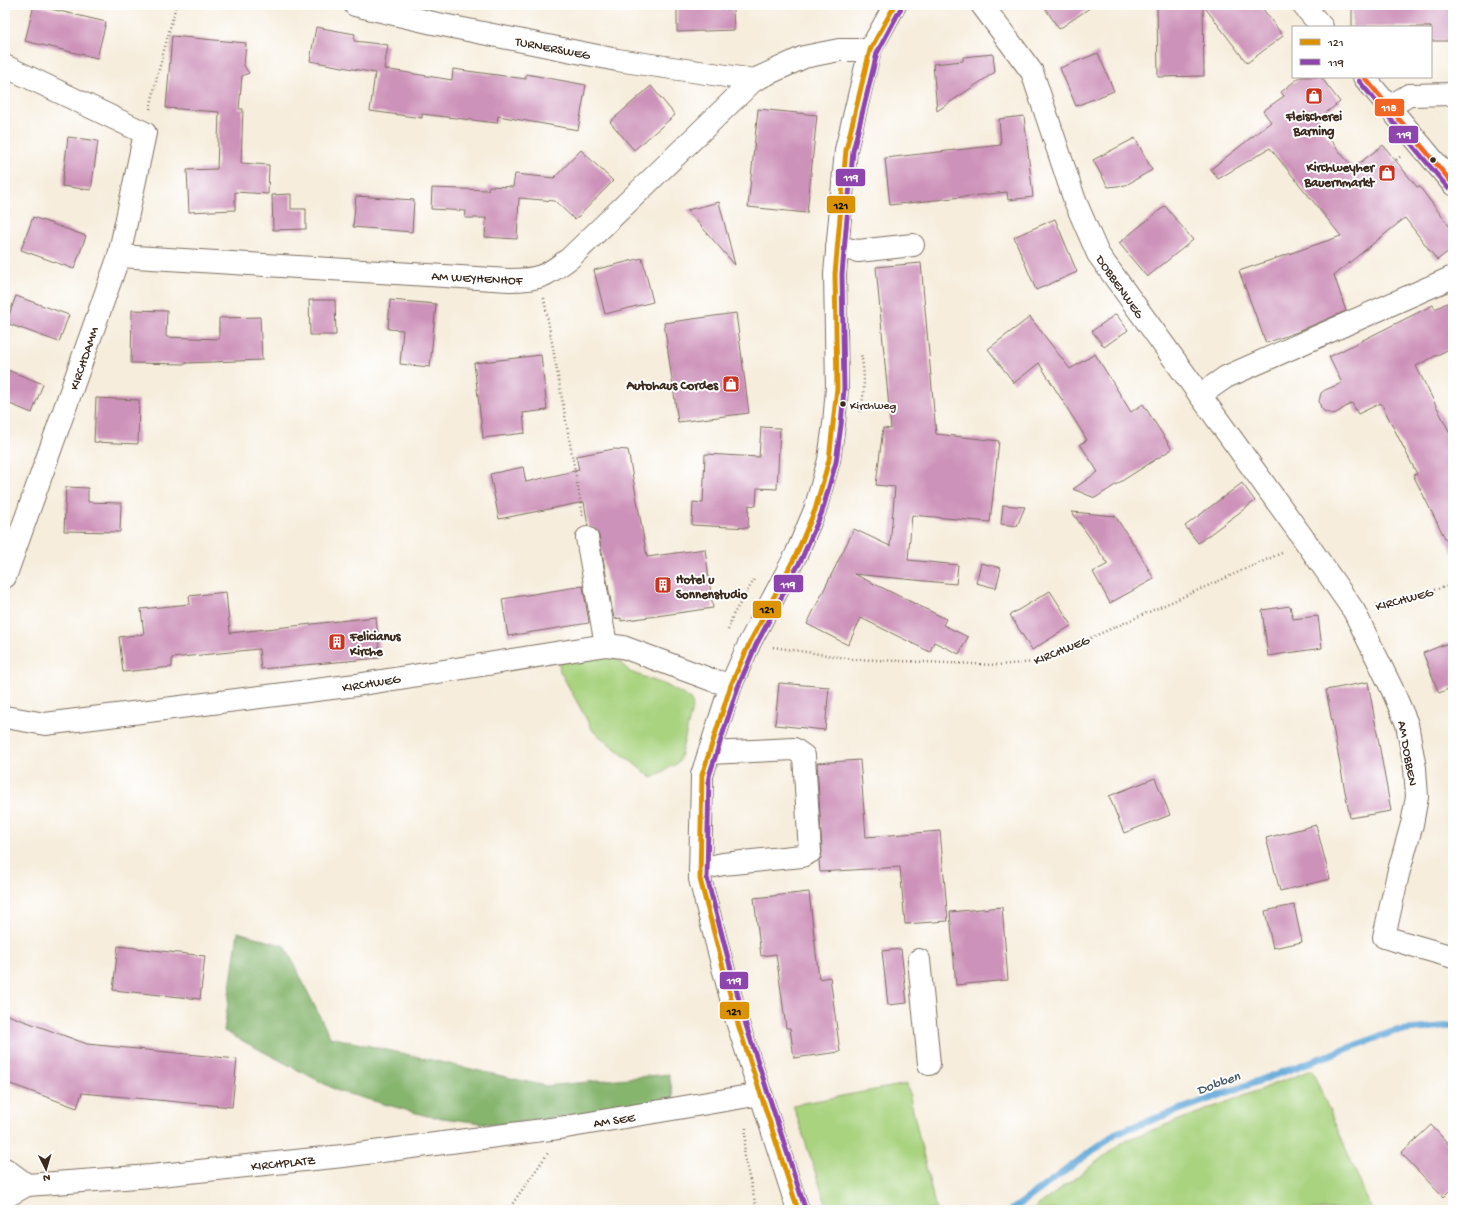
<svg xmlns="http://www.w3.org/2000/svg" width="1458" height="1215" viewBox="0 0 1458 1215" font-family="'Gochi Hand',sans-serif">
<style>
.green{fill:#a9d37f;stroke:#727e4e}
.forest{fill:#86b56e;stroke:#607046}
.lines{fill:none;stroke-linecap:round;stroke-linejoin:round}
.stream{stroke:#62a8d8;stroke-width:7}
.building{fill:#cd92b9}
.minor-casing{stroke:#7c6e60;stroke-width:24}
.major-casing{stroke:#7c6e60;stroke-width:24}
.path{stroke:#7c6e60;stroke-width:2.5;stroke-dasharray:1 3;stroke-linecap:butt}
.minor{stroke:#fff;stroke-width:22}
.major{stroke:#fff;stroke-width:22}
.bus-1-casing{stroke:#fff;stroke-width:8}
.bus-2-casing{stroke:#fff;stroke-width:8}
.bus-3-casing{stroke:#fff;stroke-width:8}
.bus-1{stroke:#db9304;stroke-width:5}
.bus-2{stroke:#8e44ad;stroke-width:5}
.bus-3{stroke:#f26522;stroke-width:5}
.bus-dot{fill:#3b2a1e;stroke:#fff;stroke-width:1.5}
.labels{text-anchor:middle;stroke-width:4;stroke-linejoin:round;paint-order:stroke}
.bus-label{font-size:12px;fill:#3b2a1e;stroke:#fff;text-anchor:start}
.street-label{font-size:13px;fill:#3b2a1e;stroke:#fff}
.poi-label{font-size:13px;font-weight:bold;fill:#3b2a1e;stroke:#fff;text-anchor:end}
.water-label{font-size:14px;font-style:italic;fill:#4b5c68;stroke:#fff}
.line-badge{stroke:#fff;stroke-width:1.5}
.badge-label{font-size:11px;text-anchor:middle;font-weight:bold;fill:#fff}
.pale-badge-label{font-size:11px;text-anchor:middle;font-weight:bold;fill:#111}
</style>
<rect width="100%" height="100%" fill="#fff"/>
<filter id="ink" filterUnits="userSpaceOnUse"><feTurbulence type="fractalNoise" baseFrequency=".025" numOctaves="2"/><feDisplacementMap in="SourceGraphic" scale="8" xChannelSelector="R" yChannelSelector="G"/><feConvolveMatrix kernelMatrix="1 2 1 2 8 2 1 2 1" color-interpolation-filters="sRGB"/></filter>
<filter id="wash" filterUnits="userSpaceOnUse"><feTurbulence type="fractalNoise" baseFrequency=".012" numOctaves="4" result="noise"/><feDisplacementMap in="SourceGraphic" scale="16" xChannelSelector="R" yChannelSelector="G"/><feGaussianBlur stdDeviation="0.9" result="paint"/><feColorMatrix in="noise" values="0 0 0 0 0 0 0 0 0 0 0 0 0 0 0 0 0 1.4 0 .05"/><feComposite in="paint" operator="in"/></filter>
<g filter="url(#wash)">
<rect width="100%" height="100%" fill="#f6eddc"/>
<g class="green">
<polygon points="607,654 620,661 630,672 666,685 689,698 693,705 679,762 652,778 593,731 560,671 559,663"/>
<polygon points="1312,1070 1372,1210 1032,1210 1126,1140"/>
<polygon points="907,1084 936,1210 828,1210 793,1105"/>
</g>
<polygon class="forest" points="238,932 285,946 330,1037 546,1086 669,1074 674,1101 497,1125 427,1116 338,1091 224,1031"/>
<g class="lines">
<polyline class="stream" points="1012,1210 1116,1133 1395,1031 1453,1026"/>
</g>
<g id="blocks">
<g class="building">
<polygon points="34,5 106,22 97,58 25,41"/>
<polygon points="677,5 726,5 726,10 733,10 734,30 677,32"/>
<polygon points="1043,5 1094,5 1059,29"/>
<polygon points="1157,5 1203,5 1204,76 1158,77"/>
<polygon points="1203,5 1260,5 1283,36 1247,63"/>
<polygon points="1352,5 1453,5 1453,41 1431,41 1431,27 1352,27"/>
<polygon points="316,27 355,34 354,41 388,45 384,69 452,80 453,69 526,79 526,74 586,85 578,130 498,116 497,123 422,114 422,118 370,111 375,73 310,61"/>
<polygon points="172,36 246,43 244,66 249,73 242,76 239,109 243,109 241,163 269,165 268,194 235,192 235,210 189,212 187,170 217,169 219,112 166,108"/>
<polygon points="1098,53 1114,91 1076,106 1060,68"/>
<polygon points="993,54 995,72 937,111 933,64 963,61 963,57"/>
<polygon points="1300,77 1321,77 1340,102 1315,121 1353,168 1383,145 1417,187 1419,186 1453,231 1453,248 1437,260 1405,218 1334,275 1346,311 1297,332 1266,343 1239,271 1341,236 1270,148 1218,179 1211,169 1271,122 1263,111 1284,96 1281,92"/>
<polygon points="651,86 675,115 634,150 610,122"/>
<polygon points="758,109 817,115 807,213 748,207"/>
<polygon points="1024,116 1033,197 1008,200 1007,192 890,205 885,158 1001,145 999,119"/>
<polygon points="68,137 98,141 91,190 62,186"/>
<polygon points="1135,138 1152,170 1126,185 1108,187 1093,160"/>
<polygon points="581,150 613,181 575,220 555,201 519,198 517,239 485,237 486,218 465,218 466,211 431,209 432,188 488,190 489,186 513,187 515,174 554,178"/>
<polygon points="291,194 291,209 306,209 306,229 273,230 272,195"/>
<polygon points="356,196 414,200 412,232 353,227"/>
<polygon points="719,202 735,265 687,210"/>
<polygon points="1165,206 1193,240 1147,277 1119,243"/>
<polygon points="33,217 86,236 74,269 21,250"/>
<polygon points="1055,219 1077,272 1036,290 1014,237"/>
<polygon points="642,258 653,302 605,314 594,270"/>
<polygon points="921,263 936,434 999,441 990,522 912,515 908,560 958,565 956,584 854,574 946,619 943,625 968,637 959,654 934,642 930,652 861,618 848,645 807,624 854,529 890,546 895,487 876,485 883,428 891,429 876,267"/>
<polygon points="16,296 69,315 59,342 6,323"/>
<polygon points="309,300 335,300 336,335 310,335"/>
<polygon points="390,300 436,304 430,367 400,364 403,330 388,329"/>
<polygon points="1453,300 1453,347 1416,366 1453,439 1453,554 1413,475 1417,474 1381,403 1358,414 1352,403 1336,413 1332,414 1324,411 1321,408 1319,401 1321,393 1325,390 1342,383 1329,357 1433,305 1435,309"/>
<polygon points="132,310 167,311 166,337 219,339 219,318 260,317 262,360 186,363 186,364 131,363"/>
<polygon points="736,313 749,413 678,422 664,323"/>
<polygon points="1116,314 1128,330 1104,347 1092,331"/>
<polygon points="1030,317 1070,369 1095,354 1131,412 1143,404 1172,449 1095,498 1073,489 1098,472 1080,444 1087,440 1039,363 1014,383 988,349"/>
<polygon points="541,355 547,410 523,413 525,433 483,438 474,363"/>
<polygon points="5,369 43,384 32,413 5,402"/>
<polygon points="96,398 139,400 138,444 94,442"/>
<polygon points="761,427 780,428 777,489 757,488 756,506 749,505 748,528 692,525 693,502 703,503 705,454 759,457"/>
<polygon points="614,449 628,450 647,557 705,549 713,608 621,621 621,618 614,619 599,536 596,530 588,526 584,502 499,519 490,474 523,467 526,482 579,470 576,456"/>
<polygon points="1242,483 1255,501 1198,543 1185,526"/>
<polygon points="66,487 88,488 88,502 121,503 120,532 64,531"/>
<polygon points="1003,505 1025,507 1017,526 1001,524"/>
<polygon points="1072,512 1115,516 1138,551 1154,579 1110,603 1093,572 1108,564"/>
<polygon points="981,563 1001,568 996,588 976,583"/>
<polygon points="583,586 589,623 508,636 502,599"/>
<polygon points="1050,591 1072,625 1032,650 1010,615"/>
<polygon points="226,592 230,633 376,617 380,658 261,669 259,649 172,658 172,667 123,672 119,637 144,634 141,609 190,604 189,596"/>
<polygon points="1290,606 1293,619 1318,616 1322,648 1268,656 1262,610"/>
<polygon points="1453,641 1453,687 1439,693 1423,653"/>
<polygon points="1368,682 1391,811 1350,818 1326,690"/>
<polygon points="779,683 829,687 825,730 775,725"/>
<polygon points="860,760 866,837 940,831 948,921 905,924 900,867 820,872 819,860 821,858 822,851 817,763"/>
<polygon points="1155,778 1170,815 1124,833 1109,796"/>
<polygon points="1316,825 1330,879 1280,891 1266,838"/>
<polygon points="809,892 819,979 830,977 840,1052 794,1058 790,1028 786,1028 776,954 761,956 754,898"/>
<polygon points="1294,905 1302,942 1273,948 1265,911"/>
<polygon points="1002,907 1008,980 956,985 950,912"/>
<polygon points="118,946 205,956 200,999 113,990"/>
<polygon points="901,949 907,1003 888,1005 882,951"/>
<polygon points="5,1014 87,1044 237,1059 232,1107 82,1093 77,1108 5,1082"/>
<polygon points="1431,1125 1453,1149 1453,1187 1443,1197 1401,1153"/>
</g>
</g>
</g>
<g filter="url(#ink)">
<use href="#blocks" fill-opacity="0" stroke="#7c6e60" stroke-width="1"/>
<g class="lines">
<g class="minor-casing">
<g id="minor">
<polyline points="355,5 433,23 617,60 754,80"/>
<polyline points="982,5 1032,72 1075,201 1098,254 1306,542 1354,611 1392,689 1407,724 1415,768 1417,797 1412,824 1398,874 1384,937 1453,957"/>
<polyline points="1303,5 1322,27"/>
<polyline points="5,66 145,133 119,256 5,577"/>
<polyline points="1364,77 1453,184"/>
<polyline points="1389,107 1409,95 1453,94"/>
<polyline points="837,247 858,251 913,245"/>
<path d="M119 256 509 280C540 280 546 276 570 258L754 80 804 57 839 50H870"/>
<polyline points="1200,395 1226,377 1453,277"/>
<polyline points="587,538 606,645"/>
<polyline points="5,717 45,724 356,685 606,645 623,647 712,680 731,685"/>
<polyline points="700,869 723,864 802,856 810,852 804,756 794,749 709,753"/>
<polyline points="919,960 929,1064"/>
<polyline points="5,1169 27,1185 151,1176 343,1156 566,1127 761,1094"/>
<polyline points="5,1197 27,1185"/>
</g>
</g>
<g class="major-casing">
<polyline id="major" points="798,1210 737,1021 700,879 702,775 731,685 750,642 796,555 815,510 829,460 834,424 837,388 835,274 846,150 870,50 895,5"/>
</g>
<g class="path">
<polyline points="150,109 157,77 176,5"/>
<polyline points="1390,165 1401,156"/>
<polyline points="544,298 583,516"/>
<path d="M860 412C865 395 865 372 861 354"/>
<polyline points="1376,605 1453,585"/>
<polyline points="728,630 733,615 754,580"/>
<polyline points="773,647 853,659 997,665 1036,662 1284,552"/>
<polyline points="746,1128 744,1156 757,1210"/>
<polyline points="508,1210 548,1153"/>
</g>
<use href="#minor" class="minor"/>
<use href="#major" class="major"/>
<g class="bus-1-casing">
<polyline id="bus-1" points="798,1210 737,1021 700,879 702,775 731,685 750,642 796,555 815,510 829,460 837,388 835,274 846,150 870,50 895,5"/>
</g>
<g class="bus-2-casing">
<g id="bus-2">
<polyline points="1359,81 1448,188"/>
<polyline points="805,1208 744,1019 707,878 709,776 738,687 756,645 802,558 822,512 836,462 841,425 844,389 842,274 853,151 877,53 901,8"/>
</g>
</g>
<g class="bus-3-casing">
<polyline id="bus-3" points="1364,77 1453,184"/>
</g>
<use href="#bus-1" class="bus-1"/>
<use href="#bus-2" class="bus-2"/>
<use href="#bus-3" class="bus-3"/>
</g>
</g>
<defs>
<g id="shop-square" transform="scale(0.9)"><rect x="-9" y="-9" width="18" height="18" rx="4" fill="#c8321e" stroke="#fff"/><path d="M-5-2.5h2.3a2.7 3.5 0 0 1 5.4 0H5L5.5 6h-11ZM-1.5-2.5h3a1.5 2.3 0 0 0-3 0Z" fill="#fff"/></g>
<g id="building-square" transform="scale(0.9)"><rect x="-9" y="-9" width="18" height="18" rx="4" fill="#c8321e" stroke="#fff"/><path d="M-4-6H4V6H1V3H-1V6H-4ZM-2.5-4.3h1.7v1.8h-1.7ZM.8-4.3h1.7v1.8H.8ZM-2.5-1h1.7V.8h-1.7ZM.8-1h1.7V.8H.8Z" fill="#fff"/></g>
</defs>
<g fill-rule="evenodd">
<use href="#shop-square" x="1314" y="96"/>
<use href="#shop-square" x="1387" y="173"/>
<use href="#shop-square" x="731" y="384"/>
<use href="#building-square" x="663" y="585"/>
<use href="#building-square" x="337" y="642"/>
</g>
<g class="bus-dot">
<circle cx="1433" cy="160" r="3.5"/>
<circle cx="843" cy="404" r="3.5"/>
</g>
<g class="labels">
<g class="bus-label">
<text x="850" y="409">Kirchweg</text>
</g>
<g class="street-label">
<text transform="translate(553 47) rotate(11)" y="5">TURNERSWEG</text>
<text transform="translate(477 277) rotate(3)" y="5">AM WEYHENHOF</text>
<text transform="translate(1121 286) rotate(55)" y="5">DOBBENWEG</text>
<text transform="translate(83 358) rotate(-71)" y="5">KIRCHDAMM</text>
<text transform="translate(1404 598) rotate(-15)" y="5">KIRCHWEG</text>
<text transform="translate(1061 649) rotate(-22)" y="5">KIRCHWEG</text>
<text transform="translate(371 682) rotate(-9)" y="5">KIRCHWEG</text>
<text transform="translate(1409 753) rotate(80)" y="5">AM DOBBEN</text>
<text transform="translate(614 1119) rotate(-9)" y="5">AM SEE</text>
<text transform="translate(283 1162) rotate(-6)" y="5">KIRCHPLATZ</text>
</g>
<g class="poi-label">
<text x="1314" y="120" text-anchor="middle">Fleischerei<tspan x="1314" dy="15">Barning</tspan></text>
<text x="1374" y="171">Kirchweyher<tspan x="1374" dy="15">Bauernmarkt</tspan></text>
<text x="718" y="389">Autohaus Cordes</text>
<text x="676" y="583" text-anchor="start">Hotel u<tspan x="676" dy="15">Sonnenstudio</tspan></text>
<text x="350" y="640" text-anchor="start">Felicianus<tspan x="350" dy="15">Kirche</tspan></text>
</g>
<g class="water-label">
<text transform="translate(1218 1082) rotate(-20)" y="5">Dobben</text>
</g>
</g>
<g class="line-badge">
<rect x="1374" y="98" width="31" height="19" rx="4" fill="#f26522"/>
<rect x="1388" y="125" width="31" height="19" rx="4" fill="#8e44ad"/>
<rect x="835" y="168" width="31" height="19" rx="4" fill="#8e44ad"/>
<rect x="826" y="195" width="30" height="19" rx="4" fill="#db9304"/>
<rect x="773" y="574" width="31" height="19" rx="4" fill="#8e44ad"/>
<rect x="752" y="600" width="30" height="19" rx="4" fill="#db9304"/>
<rect x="719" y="971" width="30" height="19" rx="4" fill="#8e44ad"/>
<rect x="719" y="1001" width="31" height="19" rx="4" fill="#db9304"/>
</g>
<g class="badge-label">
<text x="1389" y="111">118</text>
<text x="1404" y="138">119</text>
<text x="851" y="181">119</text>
<text x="788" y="588">119</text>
<text x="734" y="984">119</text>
</g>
<g class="pale-badge-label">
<text x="841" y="209">121</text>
<text x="767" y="613">121</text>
<text x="734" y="1015">121</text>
</g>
<rect width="1458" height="1215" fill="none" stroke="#fff" stroke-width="20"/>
<rect x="1292" y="26" width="140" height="52" fill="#ffffff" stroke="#b1aaa5"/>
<rect x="1300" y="39" width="20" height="6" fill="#db9304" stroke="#b1aaa5"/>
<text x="1328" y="46" font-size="12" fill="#3b2a1e">121</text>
<rect x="1300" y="59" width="20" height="6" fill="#8e44ad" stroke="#b1aaa5"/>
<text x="1328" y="66" font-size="12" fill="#3b2a1e">119</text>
<g transform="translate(46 1169) rotate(175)" stroke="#ffffff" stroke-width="3" paint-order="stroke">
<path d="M0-3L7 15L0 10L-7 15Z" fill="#3b2a1e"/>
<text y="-6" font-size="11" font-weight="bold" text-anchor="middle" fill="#3b2a1e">N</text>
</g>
</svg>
